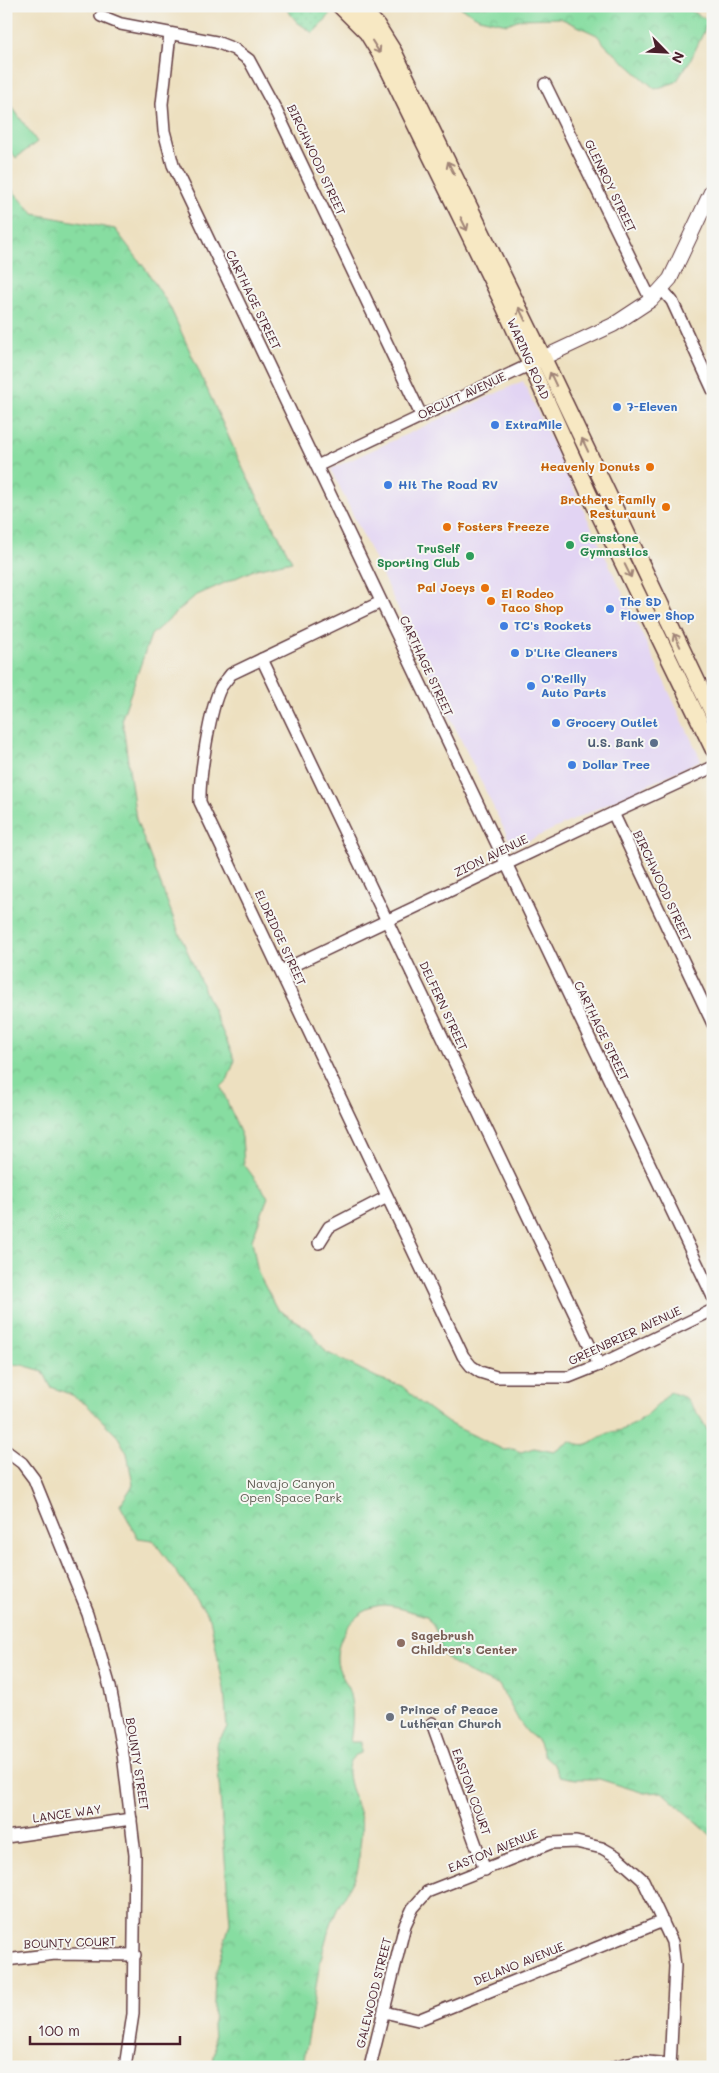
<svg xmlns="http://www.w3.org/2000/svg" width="719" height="2073" viewBox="0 0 719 2073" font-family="Mali,sans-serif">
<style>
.built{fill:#e2d4f3}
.grass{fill:url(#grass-dots);stroke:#687e66}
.park{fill:url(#park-crowns);stroke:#687e66}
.pitch{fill:#87dda1;stroke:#687e66}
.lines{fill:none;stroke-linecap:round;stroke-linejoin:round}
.minor-casing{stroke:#623c41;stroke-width:14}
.tertiary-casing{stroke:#623c41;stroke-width:16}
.secondary-casing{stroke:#623c41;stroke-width:18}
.minor{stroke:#fff;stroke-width:11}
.tertiary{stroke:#fff;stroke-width:14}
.secondary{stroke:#f7e8c3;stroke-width:15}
.oneway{stroke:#a08477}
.shop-dot{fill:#3f7fe0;stroke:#f6f6f2;stroke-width:2}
.food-dot{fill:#e8710a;stroke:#f6f6f2;stroke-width:2}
.leisure-dot{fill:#2e9e5b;stroke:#f6f6f2;stroke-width:2}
.service-dot{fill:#5c6f8a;stroke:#f6f6f2;stroke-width:2}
.education-dot{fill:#8d6e63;stroke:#f6f6f2;stroke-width:2}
.worship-dot{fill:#6b7280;stroke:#f6f6f2;stroke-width:2}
.labels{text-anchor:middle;stroke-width:4;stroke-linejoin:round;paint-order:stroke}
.street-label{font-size:12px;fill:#4a1f2b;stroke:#f6f6f2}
.shop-label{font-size:12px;font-weight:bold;fill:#366cbe;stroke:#f6f6f2;text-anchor:start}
.food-label{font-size:12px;font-weight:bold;fill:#c56008;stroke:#f6f6f2;text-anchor:end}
.leisure-label{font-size:12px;font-weight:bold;fill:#27864d;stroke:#f6f6f2;text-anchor:start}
.service-label{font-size:12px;font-weight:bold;fill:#4e5e75;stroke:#f6f6f2;text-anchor:end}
.park-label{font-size:12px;fill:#5c584e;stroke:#f6f6f2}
.education-label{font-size:12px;font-weight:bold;fill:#785e54;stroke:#f6f6f2;text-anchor:start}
.worship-label{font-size:12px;font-weight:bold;fill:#5b616d;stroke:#f6f6f2;text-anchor:start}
</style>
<defs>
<pattern id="grass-dots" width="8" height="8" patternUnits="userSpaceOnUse" patternTransform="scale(1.25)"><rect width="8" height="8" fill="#87dda1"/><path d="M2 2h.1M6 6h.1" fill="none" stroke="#76bd8b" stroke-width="1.8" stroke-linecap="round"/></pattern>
<pattern id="park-crowns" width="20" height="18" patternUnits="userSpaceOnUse" patternTransform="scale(1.25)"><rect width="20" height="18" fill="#87dda1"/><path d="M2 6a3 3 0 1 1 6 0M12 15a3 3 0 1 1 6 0" fill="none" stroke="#76bd8b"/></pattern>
</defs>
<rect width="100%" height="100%" fill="#f6f6f2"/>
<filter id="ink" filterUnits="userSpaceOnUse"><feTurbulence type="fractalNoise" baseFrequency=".02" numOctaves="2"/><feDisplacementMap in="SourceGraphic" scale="10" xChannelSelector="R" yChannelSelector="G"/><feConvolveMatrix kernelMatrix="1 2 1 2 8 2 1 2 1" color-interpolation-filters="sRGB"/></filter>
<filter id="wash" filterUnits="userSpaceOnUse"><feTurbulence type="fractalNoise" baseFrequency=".0096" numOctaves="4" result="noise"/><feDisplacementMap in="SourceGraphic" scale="20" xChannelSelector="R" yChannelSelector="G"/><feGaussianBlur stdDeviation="1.12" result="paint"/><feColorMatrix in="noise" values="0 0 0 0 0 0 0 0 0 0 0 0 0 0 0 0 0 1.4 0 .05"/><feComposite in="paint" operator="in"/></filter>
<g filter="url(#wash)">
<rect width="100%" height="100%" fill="#ede0c0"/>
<polygon class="built" points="523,381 701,760 513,848 331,469"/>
<polygon class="grass" points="284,6 321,6 330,15 313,33 297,22"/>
<g class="park">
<polygon points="458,6 683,6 709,21 691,59 676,82 655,89 606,46 597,35 560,18 520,19 507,24 479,18"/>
<path d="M6 183 34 214 115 229 147 271 170 307 245 473 292 561 256 569 195 596 151 635 122 718 136 819 178 930 235 1060 227 1081 221 1087 242 1137 244 1164 268 1197 252 1240 258 1273 277 1309 310 1330 326 1352 378 1378 402 1386 422 1404 448 1423 504 1450 513 1449 521 1452 534 1448 554 1452 570 1441C590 1450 590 1440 609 1433 614 1431 619 1431 624 1429 642 1421 657 1407 670 1392L686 1398 700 1417 713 1440V1837L662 1792 644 1793 599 1779H576L559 1776 553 1763 544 1755 538 1741 527 1732 519 1721 499 1685C490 1684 452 1665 447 1658 440 1651 439 1638 435 1629 433 1625 429 1620 427 1616 414 1613 398 1607 385 1606 358 1606 336 1634 337 1660 337 1670 345 1679 348 1688 354 1705 353 1725 350 1742H361V1753C333 1761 358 1801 361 1819 363 1828 359 1850 359 1861 359 1878 343 1896 336 1912 314 1961 315 2016 302 2067H212L215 2050 213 2026 215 1976 230 1923 216 1745 227 1728 224 1689 210 1618 153 1540 138 1538 120 1505 133 1485 127 1453 118 1437 87 1405 72 1395 51 1387 43 1371 22 1365 6 1364Z"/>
</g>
<polygon class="pitch" points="8,101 37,142 16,158 6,145"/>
</g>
<g filter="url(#ink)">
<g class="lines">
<g class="minor-casing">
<g id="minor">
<polyline points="101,16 121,24 216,42 234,49 249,60 276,110 421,415"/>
<polyline points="170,34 162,104 164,131 173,165 713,1297"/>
<polyline points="545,84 651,300"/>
<polyline points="662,289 672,301 713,390"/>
<polyline points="317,466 529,365"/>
<path d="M381 602 231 674C228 678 224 683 221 687 210 707 199 779 200 802L463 1356 471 1366 480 1372 496 1377H569L599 1365 713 1310"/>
<polyline points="262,659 599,1365"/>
<polyline points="613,813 713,1024"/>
<polyline points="281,971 609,815 713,767"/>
<polyline points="319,1243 329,1227 387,1197"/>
<polyline points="6,1451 22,1463 34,1479 88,1612 110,1687 123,1754 135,1855 133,2014 125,2067"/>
<polyline points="432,1723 485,1870"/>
<polyline points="6,1837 131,1819"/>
<polyline points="6,1960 55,1954 135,1955"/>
<polyline points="384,2012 418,2020 663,1921"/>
<polyline points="370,2067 405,1925 413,1908 427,1892 551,1843 576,1842 602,1848 616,1856 643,1880 672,1942 675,1966 670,2067"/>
<polyline points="614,2067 637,2061 670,2064"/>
</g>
</g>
<g class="tertiary-casing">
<polyline id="tertiary" points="534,362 613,325 651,300 670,279 713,188"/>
</g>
<g class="secondary-casing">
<g id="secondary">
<polyline points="340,6 367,33 383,59 501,300 590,496 713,749"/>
<polyline points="359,6 377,25 394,52 543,357 713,714"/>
</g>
</g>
<use href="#minor" class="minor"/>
<use href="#tertiary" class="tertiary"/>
<use href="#secondary" class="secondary"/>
</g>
<defs><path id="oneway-shaft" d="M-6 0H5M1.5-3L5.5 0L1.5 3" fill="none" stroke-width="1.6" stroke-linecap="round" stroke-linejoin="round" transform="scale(1.25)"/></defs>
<g class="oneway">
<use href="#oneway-shaft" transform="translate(376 47) rotate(58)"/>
<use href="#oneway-shaft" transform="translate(451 168) rotate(-116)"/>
<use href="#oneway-shaft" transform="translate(464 224) rotate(64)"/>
<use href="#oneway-shaft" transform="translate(522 314) rotate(-116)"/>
<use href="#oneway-shaft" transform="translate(553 379) rotate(-115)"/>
<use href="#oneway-shaft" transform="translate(585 445) rotate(-115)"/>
<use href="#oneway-shaft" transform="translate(628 571) rotate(64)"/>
<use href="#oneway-shaft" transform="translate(677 640) rotate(-116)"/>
</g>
</g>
<g class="shop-dot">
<circle cx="617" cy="407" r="5"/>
<circle cx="495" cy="425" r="5"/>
<circle cx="388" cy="485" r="5"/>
<circle cx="610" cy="609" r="5"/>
<circle cx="504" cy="626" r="5"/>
<circle cx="515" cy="653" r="5"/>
<circle cx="531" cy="686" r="5"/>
<circle cx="556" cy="723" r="5"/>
<circle cx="572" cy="765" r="5"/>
</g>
<g class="food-dot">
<circle cx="650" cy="467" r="5"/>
<circle cx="666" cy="507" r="5"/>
<circle cx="447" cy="527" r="5"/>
<circle cx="485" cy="588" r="5"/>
<circle cx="491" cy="601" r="5"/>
</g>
<g class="leisure-dot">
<circle cx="570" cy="545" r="5"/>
<circle cx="470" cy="556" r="5"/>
</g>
<circle class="service-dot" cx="654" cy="743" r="5"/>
<circle class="education-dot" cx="401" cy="1643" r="5"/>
<circle class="worship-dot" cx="390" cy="1717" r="5"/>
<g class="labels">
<g class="street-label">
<text transform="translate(316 160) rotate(65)" y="4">BIRCHWOOD STREET</text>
<text transform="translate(610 186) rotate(64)" y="4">GLENROY STREET</text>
<text transform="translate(253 300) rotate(64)" y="4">CARTHAGE STREET</text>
<text transform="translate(528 359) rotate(66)" y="4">WARING ROAD</text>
<text transform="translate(462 396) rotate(-25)" y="4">ORCUTT AVENUE</text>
<text transform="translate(426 666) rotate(65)" y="4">CARTHAGE STREET</text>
<text transform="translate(491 856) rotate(-26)" y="4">ZION AVENUE</text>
<text transform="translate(662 886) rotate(65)" y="4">BIRCHWOOD STREET</text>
<text transform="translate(280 938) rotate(65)" y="4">ELDRIDGE STREET</text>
<text transform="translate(443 1006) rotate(65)" y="4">DELFERN STREET</text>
<text transform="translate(601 1031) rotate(64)" y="4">CARTHAGE STREET</text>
<text transform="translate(625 1336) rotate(-25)" y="4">GREENBRIER AVENUE</text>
<text transform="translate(137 1764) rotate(81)" y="4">BOUNTY STREET</text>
<text transform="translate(471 1792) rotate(70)" y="4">EASTON COURT</text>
<text transform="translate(67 1814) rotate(-8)" y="4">LANCE WAY</text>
<text transform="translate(493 1851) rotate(-22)" y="4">EASTON AVENUE</text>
<text transform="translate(70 1943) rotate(-2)" y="4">BOUNTY COURT</text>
<text transform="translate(519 1964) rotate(-22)" y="4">DELANO AVENUE</text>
<text transform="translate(374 1993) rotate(-76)" y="4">GALEWOOD STREET</text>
</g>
<g class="shop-label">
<text x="627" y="411">7-Eleven</text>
<text x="505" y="429">ExtraMile</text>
<text x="398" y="489">Hit The Road RV</text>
<text x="620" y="606">The SD<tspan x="620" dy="14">Flower Shop</tspan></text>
<text x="514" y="630">TC's Rockets</text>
<text x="525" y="657">D'Lite Cleaners</text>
<text x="541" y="683">O'Reilly<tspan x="541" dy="14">Auto Parts</tspan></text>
<text x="566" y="727">Grocery Outlet</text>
<text x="582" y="769">Dollar Tree</text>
</g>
<g class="food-label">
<text x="640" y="471">Heavenly Donuts</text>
<text x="656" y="504">Brothers Family<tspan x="656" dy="14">Resturaunt</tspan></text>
<text x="457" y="531" text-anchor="start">Fosters Freeze</text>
<text x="475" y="592">Pal Joeys</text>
<text x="501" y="598" text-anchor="start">El Rodeo<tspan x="501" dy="14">Taco Shop</tspan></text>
</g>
<g class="leisure-label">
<text x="580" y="542">Gemstone<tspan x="580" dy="14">Gymnastics</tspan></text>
<text x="460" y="553" text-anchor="end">TruSelf<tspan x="460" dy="14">Sporting Club</tspan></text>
</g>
<g class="service-label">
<text x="644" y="747">U.S. Bank</text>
</g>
<g class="park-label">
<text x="291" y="1488">Navajo Canyon<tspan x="291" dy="14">Open Space Park</tspan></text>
</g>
<g class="education-label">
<text x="411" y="1640">Sagebrush<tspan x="411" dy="14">Children's Center</tspan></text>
</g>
<g class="worship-label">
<text x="400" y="1714">Prince of Peace<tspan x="400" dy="14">Lutheran Church</tspan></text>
</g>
</g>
<rect width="719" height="2073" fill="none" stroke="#f6f6f2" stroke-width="25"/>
<g transform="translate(666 52) rotate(114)" stroke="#f6f6f2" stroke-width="4" paint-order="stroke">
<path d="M0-4L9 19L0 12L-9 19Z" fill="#4a1f2b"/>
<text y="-8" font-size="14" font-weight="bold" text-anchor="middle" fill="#4a1f2b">N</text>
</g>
<path d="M30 2036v8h150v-8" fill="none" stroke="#4a1f2b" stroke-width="2.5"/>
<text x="38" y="2036" font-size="15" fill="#4a1f2b" stroke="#f6f6f2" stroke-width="4" paint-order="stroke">100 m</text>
</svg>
